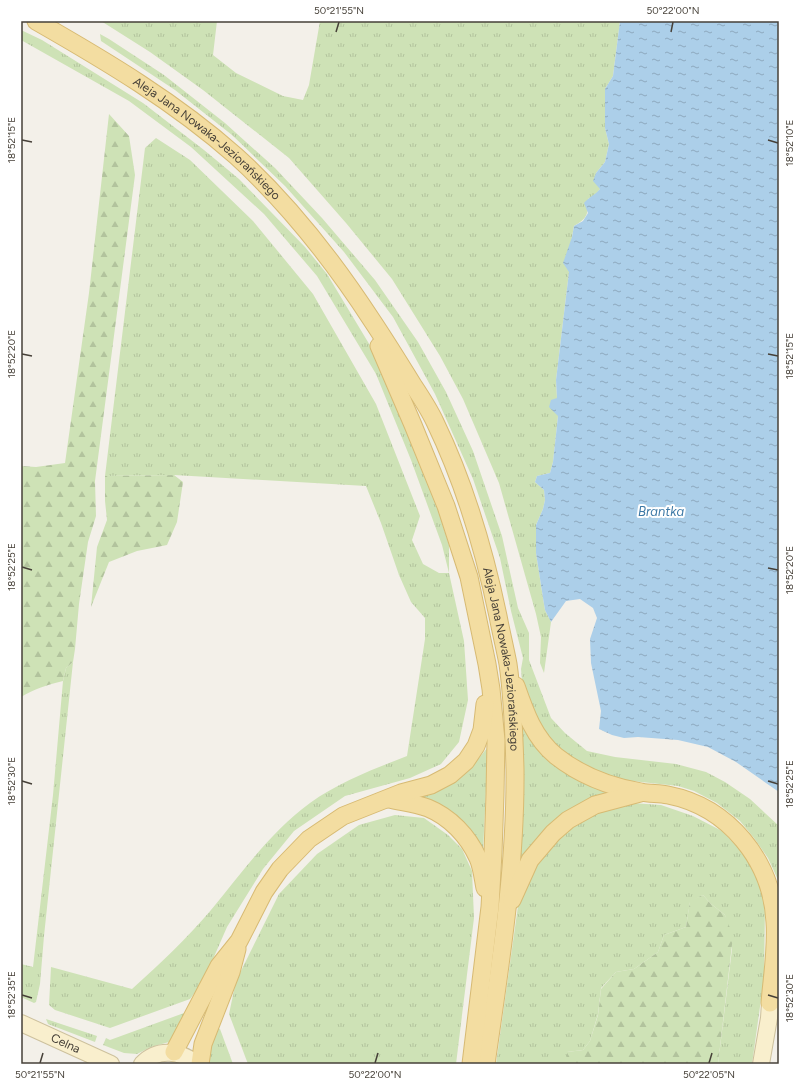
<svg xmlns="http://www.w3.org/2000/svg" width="800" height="1085" viewBox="0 0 800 1085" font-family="Figtree,sans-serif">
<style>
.grass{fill:url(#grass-tufts)}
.forest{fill:url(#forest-firs)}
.water{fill:url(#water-ripples)}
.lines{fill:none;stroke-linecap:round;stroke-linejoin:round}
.secondary-casing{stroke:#cdc19d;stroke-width:18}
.primary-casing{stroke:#d7ba73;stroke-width:19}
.secondary{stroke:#f9efcd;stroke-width:16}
.primary{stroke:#f3dda1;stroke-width:17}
.ticks{fill:none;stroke:#464038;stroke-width:1.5}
.labels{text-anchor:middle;stroke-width:4;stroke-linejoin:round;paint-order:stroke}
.street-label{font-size:12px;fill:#464038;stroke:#fff}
.water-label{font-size:13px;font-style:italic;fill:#3d79a6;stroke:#fff}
.neatline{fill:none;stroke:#464038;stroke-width:1.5}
.ticks-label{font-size:10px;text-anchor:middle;fill:#464038}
</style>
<defs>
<pattern id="grass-tufts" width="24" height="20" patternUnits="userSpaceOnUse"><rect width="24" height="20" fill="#cee2b6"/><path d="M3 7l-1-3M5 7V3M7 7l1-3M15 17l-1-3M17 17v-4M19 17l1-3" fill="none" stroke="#b2c39d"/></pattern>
<pattern id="forest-firs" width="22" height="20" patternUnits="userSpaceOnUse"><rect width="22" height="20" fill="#cee2b6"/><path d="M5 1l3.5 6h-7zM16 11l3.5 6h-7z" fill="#b2c39d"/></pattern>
<pattern id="water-ripples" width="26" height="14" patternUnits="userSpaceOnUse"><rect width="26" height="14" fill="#accfe9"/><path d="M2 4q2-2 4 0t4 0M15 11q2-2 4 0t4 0" fill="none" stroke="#8ea9be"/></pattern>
</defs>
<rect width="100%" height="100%" fill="#f3f0e9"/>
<g class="grass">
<path d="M101 21H217L213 55 236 73 283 96 303 100 309 85 320 21H620L613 76 605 89V128L609 144 605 162 596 173 600 189 595 195 588 199C588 214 588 218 574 226L572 237 569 272 556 380 558 416 553 462 550 473 537 476 535 482 544 490 545 500 543 509 536 525V553L543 598 545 610 551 622 544 673 540 663 541 637 536 614 499 483 463 399 440 356 392 279 346 223 289 158 203 90 150 52Z"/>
<path d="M21 30 42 40 143 103 204 150 239 179 305 247 327 274 377 357 431 487 449 545V573L464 641 468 700 459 742 441 764 410 778 345 796 294 831 263 869 227 927 203 982 190 999 110 1028 55 1010 49 1005 51 967 132 989C161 963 186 939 211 910 242 873 270 832 310 803 339 782 374 769 407 756L425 639V618L411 602 399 575 381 523 366 486 174 475 105 476 145 148 156 138 190 160 253 221 313 294 376 404 420 516 412 540 423 564 439 573H449L442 545 411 460 376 374 317 276 264 214 191 147 129 101 21 40Z"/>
<polygon points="100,34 109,39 164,75 225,123 275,168 322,218 375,280 418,342 446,392 473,451 502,536 518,608 529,633 529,660 551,718 565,733 587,751 615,757 676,764 706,772 725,782 750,799 779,826 779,882 768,858 754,838 740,821 717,803 694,791 678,786 632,781 614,778 567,757 541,732 523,692 521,669 523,658 511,611 500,558 473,479 435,394 393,317 344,252 285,186 232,135 175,90 101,41"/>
<polygon points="73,662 44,936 40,984 36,1002 34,1003 21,997 21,964 33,967 53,795 63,681 66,668"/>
<polygon points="522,729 527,729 607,790 607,793 523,860 520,859 524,793"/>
<path d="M488 747 483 852 467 825 449 811 412 798C422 795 433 793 442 789 462 780 475 763 488 747Z"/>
<polygon points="632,803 661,805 693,816 722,831 746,856 758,880 765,906 764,978 752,1064 718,1064 732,949 725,915 710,903 703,895 690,902 686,927 664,935 658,952 634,969 616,972 601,988 598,1014 590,1041 583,1050 567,1052 567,1064 496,1064 518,906 528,874 566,827 599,811"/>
<polygon points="395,815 424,818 448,835 462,849 472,871 474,918 456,1064 248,1064 229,1014 236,981 279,894 317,854 359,825"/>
<polygon points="184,1013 190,1015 178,1035 169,1042 151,1047 137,1054 124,1053 103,1045 106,1038 110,1040"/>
<polygon points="46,1019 97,1036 95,1042 48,1024"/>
<polygon points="215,1027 220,1029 233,1064 209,1064 206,1055"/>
</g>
<g class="forest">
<path d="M109 114 129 136 135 175 95 481 96 516 88 542 79 604 75 649 73 662 66 668 63 681C47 685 34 689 21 697V466L36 467 65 463 89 293Z"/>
<polygon points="174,475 183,482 177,522 167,545 137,551 109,562 91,607 97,547 107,520 105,501 105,476"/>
<polygon points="703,895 710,903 725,915 733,936 718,1064 567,1064 567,1052 583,1050 590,1041 598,1015 601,989 616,972 634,969 658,952 664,935 686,927 690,901"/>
</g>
<path class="water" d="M620 21H779V792L736 762 708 747 678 740 638 737 624 738 612 735 599 729 601 711 591 663 590 639 597 618 593 608 580 599 566 601 551 622 545 610 543 598 536 553V525L543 509 545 500 544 490 535 482 537 476 550 473 553 462 558 416 549 407 551 400 557 398 556 380 569 272 563 263 572 237 574 226 583 221 588 213 584 203C589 197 595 195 600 189L593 181 596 173 605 162 609 144 605 128V89L613 76Z"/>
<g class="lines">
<g class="secondary-casing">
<g id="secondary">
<path id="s1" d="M21 1023 111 1064"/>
<path d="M142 1064C158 1047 181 1051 197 1064"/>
<polyline points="761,1064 769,1018 770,1003"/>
</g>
</g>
<g class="primary-casing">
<g id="primary">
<path id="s2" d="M36 21C106 61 175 102 236 156 289 204 334 262 373 322 387 343 400 364 413 385 421 397 429 409 435 422 465 484 484 549 498 616 501 632 505 648 508 664 513 698 514 734 515 769 516 868 500 966 486 1064"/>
<polyline points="379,346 413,425 446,506 469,577 487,664 491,689 496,740 495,794 493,853 490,907 471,1064"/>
<path d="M516 686C525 712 534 738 556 756 580 775 611 787 641 792 650 794 659 793 668 795 729 807 772 861 775 922 777 949 772 977 770 1003"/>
<path d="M389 799C402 802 416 803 428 808 450 817 468 836 478 858 482 867 483 878 485 888"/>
<polyline points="512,900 530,860 553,833 568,820 595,805 640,793"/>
<polyline points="174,1052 219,966 239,941 264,892 280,869 309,839 343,816 401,793 431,785 450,775 466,761 476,746 482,730 485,704"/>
<polyline points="200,1064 203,1044 231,972 237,949"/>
</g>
</g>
<use href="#secondary" class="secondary"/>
<use href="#primary" class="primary"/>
</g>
<path class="ticks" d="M336 32 339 22M671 32 673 22M22 140 32 142M768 140 778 143M22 354 32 356M768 354 778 356M22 567 32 570M768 568 778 570M22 781 32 784M768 781 778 784M22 995 32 998M768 995 778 998M40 1063 43 1053M375 1063 378 1053M709 1063 712 1053"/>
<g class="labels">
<g class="street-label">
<text dy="4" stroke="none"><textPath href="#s2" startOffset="208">Aleja Jana Nowaka-Jeziorańskiego</textPath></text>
<text dy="4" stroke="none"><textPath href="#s2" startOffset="823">Aleja Jana Nowaka-Jeziorańskiego</textPath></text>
<text dy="4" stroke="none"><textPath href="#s1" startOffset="49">Celna</textPath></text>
</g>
<g class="water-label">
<text x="661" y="516">Brantka</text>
</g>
</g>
<rect width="800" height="1085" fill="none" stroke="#ffffff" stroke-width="44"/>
<rect x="22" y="22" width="756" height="1041" class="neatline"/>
<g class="ticks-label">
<text x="339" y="14">50°21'55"N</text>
<text x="673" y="14">50°22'00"N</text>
<text transform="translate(11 140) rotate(-90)" y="4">18°52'15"E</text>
<text transform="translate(789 143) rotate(-90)" y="4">18°52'10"E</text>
<text transform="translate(11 354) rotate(-90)" y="4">18°52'20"E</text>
<text transform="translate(789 356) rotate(-90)" y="4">18°52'15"E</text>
<text transform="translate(11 567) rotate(-90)" y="4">18°52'25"E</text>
<text transform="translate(789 570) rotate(-90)" y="4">18°52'20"E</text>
<text transform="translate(11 781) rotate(-90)" y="4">18°52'30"E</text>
<text transform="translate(789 784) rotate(-90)" y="4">18°52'25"E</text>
<text transform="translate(11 995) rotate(-90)" y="4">18°52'35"E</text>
<text transform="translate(789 998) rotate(-90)" y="4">18°52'30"E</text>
<text x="40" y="1078">50°21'55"N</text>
<text x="375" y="1078">50°22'00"N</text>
<text x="709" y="1078">50°22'05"N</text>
</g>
</svg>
